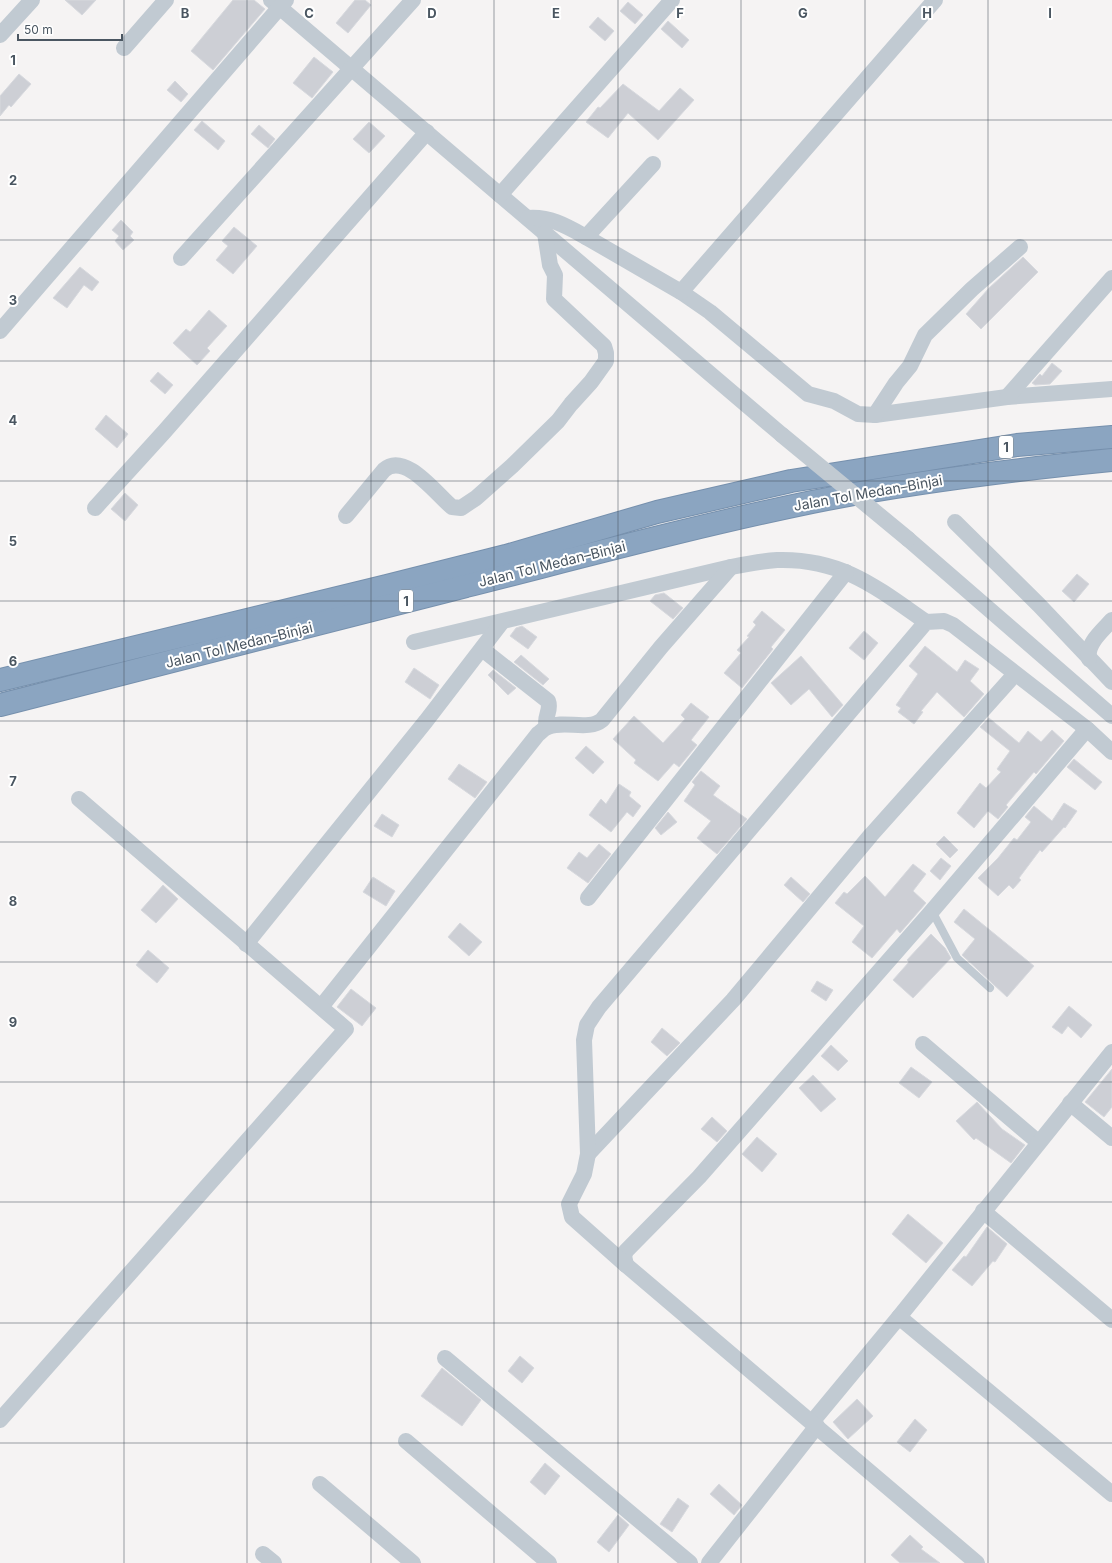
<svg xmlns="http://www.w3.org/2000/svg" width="1112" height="1563" viewBox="0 0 1112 1563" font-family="Inter,sans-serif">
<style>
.building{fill:#cdcfd5;stroke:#d7d9de}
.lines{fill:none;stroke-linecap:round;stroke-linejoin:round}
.highway-casing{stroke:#7690ad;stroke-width:24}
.lane{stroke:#c1cad2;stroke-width:8}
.street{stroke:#c1cad2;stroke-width:16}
.highway{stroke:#8ba5c1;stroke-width:22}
.street-bridge{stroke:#c1cad2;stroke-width:16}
.grid{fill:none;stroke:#4a5661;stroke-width:1;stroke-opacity:0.55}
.labels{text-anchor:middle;stroke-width:4;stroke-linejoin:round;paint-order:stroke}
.shield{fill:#fff;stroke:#808990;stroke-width:1}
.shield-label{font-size:13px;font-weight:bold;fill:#4a5661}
.street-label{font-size:14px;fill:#4a5661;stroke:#fff}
.grid-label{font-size:13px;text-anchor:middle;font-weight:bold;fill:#4a5661;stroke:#fff;stroke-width:4;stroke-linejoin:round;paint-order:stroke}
</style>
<rect width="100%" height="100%" fill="#f5f3f3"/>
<g class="building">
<polygon points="65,0 96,0 82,15"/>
<polygon points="233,0 254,0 265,9 213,70 191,51"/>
<polygon points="355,0 365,0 371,5 348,33 336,23"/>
<polygon points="628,2 643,15 635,24 620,11"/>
<polygon points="598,17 614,31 605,41 589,27"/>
<polygon points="668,21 689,40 682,48 661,29"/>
<polygon points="314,57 333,72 312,98 293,83"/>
<polygon points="19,74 31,84 11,107 9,105 0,116 0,96"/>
<polygon points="175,81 188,94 181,102 167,90"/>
<polygon points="623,84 659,111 680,88 694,100 658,140 628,113 608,138 586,122 598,107 600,108"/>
<polygon points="202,121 225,141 218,150 194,130"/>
<polygon points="369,122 385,136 369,153 353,139"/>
<polygon points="259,125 275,139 268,148 251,134"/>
<polygon points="121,220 133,232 130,236 134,240 123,250 115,241 119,236 112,230"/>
<polygon points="234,227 257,246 233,274 216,260 228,246 222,241"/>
<polygon points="1023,257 1038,272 981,329 966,314 989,288"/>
<polygon points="80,267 99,282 92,291 84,285 67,308 53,298"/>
<polygon points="209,310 227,326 207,348 210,351 197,365 173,343 186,329 190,332"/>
<polygon points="1052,363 1062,371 1050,384 1035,385 1032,383 1040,374 1042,376"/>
<polygon points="158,372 173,385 165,394 150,381"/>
<polygon points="106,415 128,434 117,448 95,429"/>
<polygon points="125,493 138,505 125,521 111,509"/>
<polygon points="1077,574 1089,584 1074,602 1062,591"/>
<polygon points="664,593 683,608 673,619 650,601 655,595"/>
<polygon points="762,611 785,630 771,647 773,649 742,688 724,673 741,653 737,650 749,637 747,636 756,625 753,622"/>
<polygon points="522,626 537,637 528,649 510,636 516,628"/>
<polygon points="864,631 878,643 864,660 849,648"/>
<polygon points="925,646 957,672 965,660 979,669 970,681 984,694 964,717 937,692 921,711 923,712 914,724 898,712 901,708 896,705 918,674 909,666"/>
<polygon points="521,655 549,679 543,685 514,662"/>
<polygon points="801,656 843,705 832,717 809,689 791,705 771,683"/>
<polygon points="414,668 439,685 430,699 405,682"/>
<polygon points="493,670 516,688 508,695 488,675"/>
<polygon points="691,703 709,717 691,740 697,745 679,767 674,763 658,781 634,763 636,760 613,739 634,716 663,743 685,719 681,715"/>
<polygon points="989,718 1019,743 1028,731 1041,742 1052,730 1064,741 1036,774 1034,772 1006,805 1008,807 998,819 988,811 974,828 957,813 980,783 986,788 1001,772 997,769 1010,751 980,727"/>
<polygon points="586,746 604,762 593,774 575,758"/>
<polygon points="1074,759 1102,782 1095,790 1067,767"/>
<polygon points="459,764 487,782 475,798 448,779"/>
<polygon points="701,771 720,786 713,795 747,819 717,854 697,838 711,821 684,801 695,785 692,782"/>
<polygon points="619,784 631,792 629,796 641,806 633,817 627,812 611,832 589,815 601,799 606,804"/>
<polygon points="1064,803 1077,811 1065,828 1064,827 1042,852 1040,850 1019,878 1021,880 1013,889 1009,885 998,896 978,878 998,858 1014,838 1017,840 1031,822 1025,817 1034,806 1052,821"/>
<polygon points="668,812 677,822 661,835 655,828"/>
<polygon points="382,814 399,825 392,837 374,826"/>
<polygon points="944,836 958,850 950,858 936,844"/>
<polygon points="599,844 611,854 588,883 567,868 579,852 587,858"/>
<polygon points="941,858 951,866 940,880 930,871"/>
<polygon points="913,864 926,874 913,891 926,903 900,933 897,929 872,958 852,942 864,926 835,903 844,892 847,894 865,876 885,897"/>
<polygon points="373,877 395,891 386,906 363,892"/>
<polygon points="791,877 810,894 803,902 784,885"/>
<polygon points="163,885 178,899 156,923 141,910"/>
<polygon points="964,909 1034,966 1007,997 962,955 975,939 954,922"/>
<polygon points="460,923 482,942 469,956 448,937"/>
<polygon points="931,934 945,948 951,958 913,998 893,980 909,962 907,960"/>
<polygon points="148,950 169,968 157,983 136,965"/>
<polygon points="817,981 833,990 826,1001 811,991"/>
<polygon points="351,989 376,1008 362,1026 337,1007"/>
<polygon points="1069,1006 1092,1025 1081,1038 1068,1026 1062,1034 1052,1027"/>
<polygon points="662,1028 680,1043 667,1056 651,1042"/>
<polygon points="831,1045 848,1061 838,1071 821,1056"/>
<polygon points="911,1067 932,1082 919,1098 899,1083"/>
<polygon points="1112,1069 1112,1107 1104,1117 1085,1102"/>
<polygon points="813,1075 836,1099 821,1112 799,1088"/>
<polygon points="977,1102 1002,1129 1025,1145 1011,1163 976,1138 974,1140 956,1121"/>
<polygon points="712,1117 727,1131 717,1142 701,1129"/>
<polygon points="757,1137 777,1154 762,1172 742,1154"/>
<polygon points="908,1214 943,1243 926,1263 892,1234"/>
<polygon points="987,1227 1007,1244 995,1262 993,1261 972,1286 952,1270 964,1256 966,1257"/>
<polygon points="520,1356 534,1368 522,1383 508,1371"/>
<polygon points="442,1368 481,1400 462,1426 421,1396"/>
<polygon points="857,1399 873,1416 848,1439 833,1422"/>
<polygon points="915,1419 927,1430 910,1452 897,1442"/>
<polygon points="545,1463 560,1476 545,1495 530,1482"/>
<polygon points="719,1484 742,1505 734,1515 710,1494"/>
<polygon points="678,1498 689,1506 672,1532 660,1524"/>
<polygon points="618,1515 629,1525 609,1552 597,1542"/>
<polygon points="910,1535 923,1547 921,1549 940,1563 900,1563 891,1555"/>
</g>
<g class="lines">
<g class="highway-casing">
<g id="highway">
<polyline points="0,680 387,586 506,556 657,512 791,481 1017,445 1112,437"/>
<path d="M0 705C156 666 311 626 466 586 581 557 696 526 812 502 911 482 1011 470 1112 460"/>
</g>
</g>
<polyline class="lane" points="932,911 957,958 990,988"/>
<g class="street">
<polyline points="271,0 782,435"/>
<polyline points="0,35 32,0"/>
<polyline points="124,48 166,0"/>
<polyline points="500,195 672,0"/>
<path d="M528 218C550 216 568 227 586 237L653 164"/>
<polyline points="586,237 681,292 710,312 808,394 834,401 858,414 875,415 1007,397 1112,389"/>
<polyline points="181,258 413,0"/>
<polyline points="681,292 935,0"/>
<polyline points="0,331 286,0"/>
<polyline points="1007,397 1112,278"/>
<polyline points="875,415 896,383 910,366 925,335 972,289 1020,247"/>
<polyline points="95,508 164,432 427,132"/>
<path d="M346 516 384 470C405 451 437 495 452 507L461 508 476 498 512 466 558 421 571 404 591 382 606 361V353L604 346 554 299 555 275 550 265 545 233"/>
<polyline points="955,522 1039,605 1112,682"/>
<polyline points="908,539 1112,716"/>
<path d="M414 642 731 567C746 564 762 561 777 560 841 558 876 587 926 622"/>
<path d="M482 649 548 701C552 711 543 717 547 727"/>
<path d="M1089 659C1086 644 1102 631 1112 620"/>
<polyline points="588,898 846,572"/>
<polyline points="246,944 426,721 502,622"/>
<path d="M321 1007 538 734C541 732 544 728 548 727 564 720 589 731 602 720L661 647 731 567"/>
<polyline points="923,1044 1038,1142"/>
<polyline points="1070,1103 1112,1138"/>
<polyline points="588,1154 733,1000 871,835 1015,674"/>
<polyline points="983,1211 1112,1320"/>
<polyline points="626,1265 624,1256 626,1251 699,1177 932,911 1087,729"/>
<polyline points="899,1317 1112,1494"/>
<polyline points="445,1358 690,1563"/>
<polyline points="0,1420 346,1029 79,799"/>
<polyline points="812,1422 899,1317 1112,1052"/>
<polyline points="406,1441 549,1563"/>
<polyline points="320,1484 413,1563"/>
<polyline points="263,1554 274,1563"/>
<polyline points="709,1563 817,1426"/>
<polyline points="977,1563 626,1265 572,1217 569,1204 584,1174 588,1154 584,1040 587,1025 599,1007 926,622 944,621 953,625 1087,729 1112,752"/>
</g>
<use href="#highway" class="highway"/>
<polyline class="street-bridge" points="782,435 908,539"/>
</g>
<path class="grid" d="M124 0V1563M247 0V1563M371 0V1563M494 0V1563M618 0V1563M741 0V1563M865 0V1563M988 0V1563M0 120H1112M0 240H1112M0 361H1112M0 481H1112M0 601H1112M0 721H1112M0 842H1112M0 962H1112M0 1082H1112M0 1202H1112M0 1323H1112M0 1443H1112"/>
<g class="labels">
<g class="shield">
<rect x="999" y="436" width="14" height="22" rx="3"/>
<rect x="399" y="590" width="14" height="22" rx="3"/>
</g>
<g class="shield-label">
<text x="1006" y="452">1</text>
<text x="406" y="606">1</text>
</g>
<g class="street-label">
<text transform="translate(868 493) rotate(-10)" y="5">Jalan Tol Medan–Binjai</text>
<text transform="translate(552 564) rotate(-14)" y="5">Jalan Tol Medan–Binjai</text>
<text transform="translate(239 645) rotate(-14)" y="5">Jalan Tol Medan–Binjai</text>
</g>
</g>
<g class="grid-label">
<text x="185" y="18">B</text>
<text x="309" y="18">C</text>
<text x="432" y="18">D</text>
<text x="556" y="18">E</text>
<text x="680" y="18">F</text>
<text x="803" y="18">G</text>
<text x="927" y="18">H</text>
<text x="1050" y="18">I</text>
<text x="13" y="65">1</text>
<text x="13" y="185">2</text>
<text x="13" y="305">3</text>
<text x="13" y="425">4</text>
<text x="13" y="546">5</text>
<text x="13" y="666">6</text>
<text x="13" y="786">7</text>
<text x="13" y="906">8</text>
<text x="13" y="1027">9</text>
</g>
<path d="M18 34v6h104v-6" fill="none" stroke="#4a5661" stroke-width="2"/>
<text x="24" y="34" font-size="12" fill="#4a5661" stroke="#ffffff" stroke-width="3" paint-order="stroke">50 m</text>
</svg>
